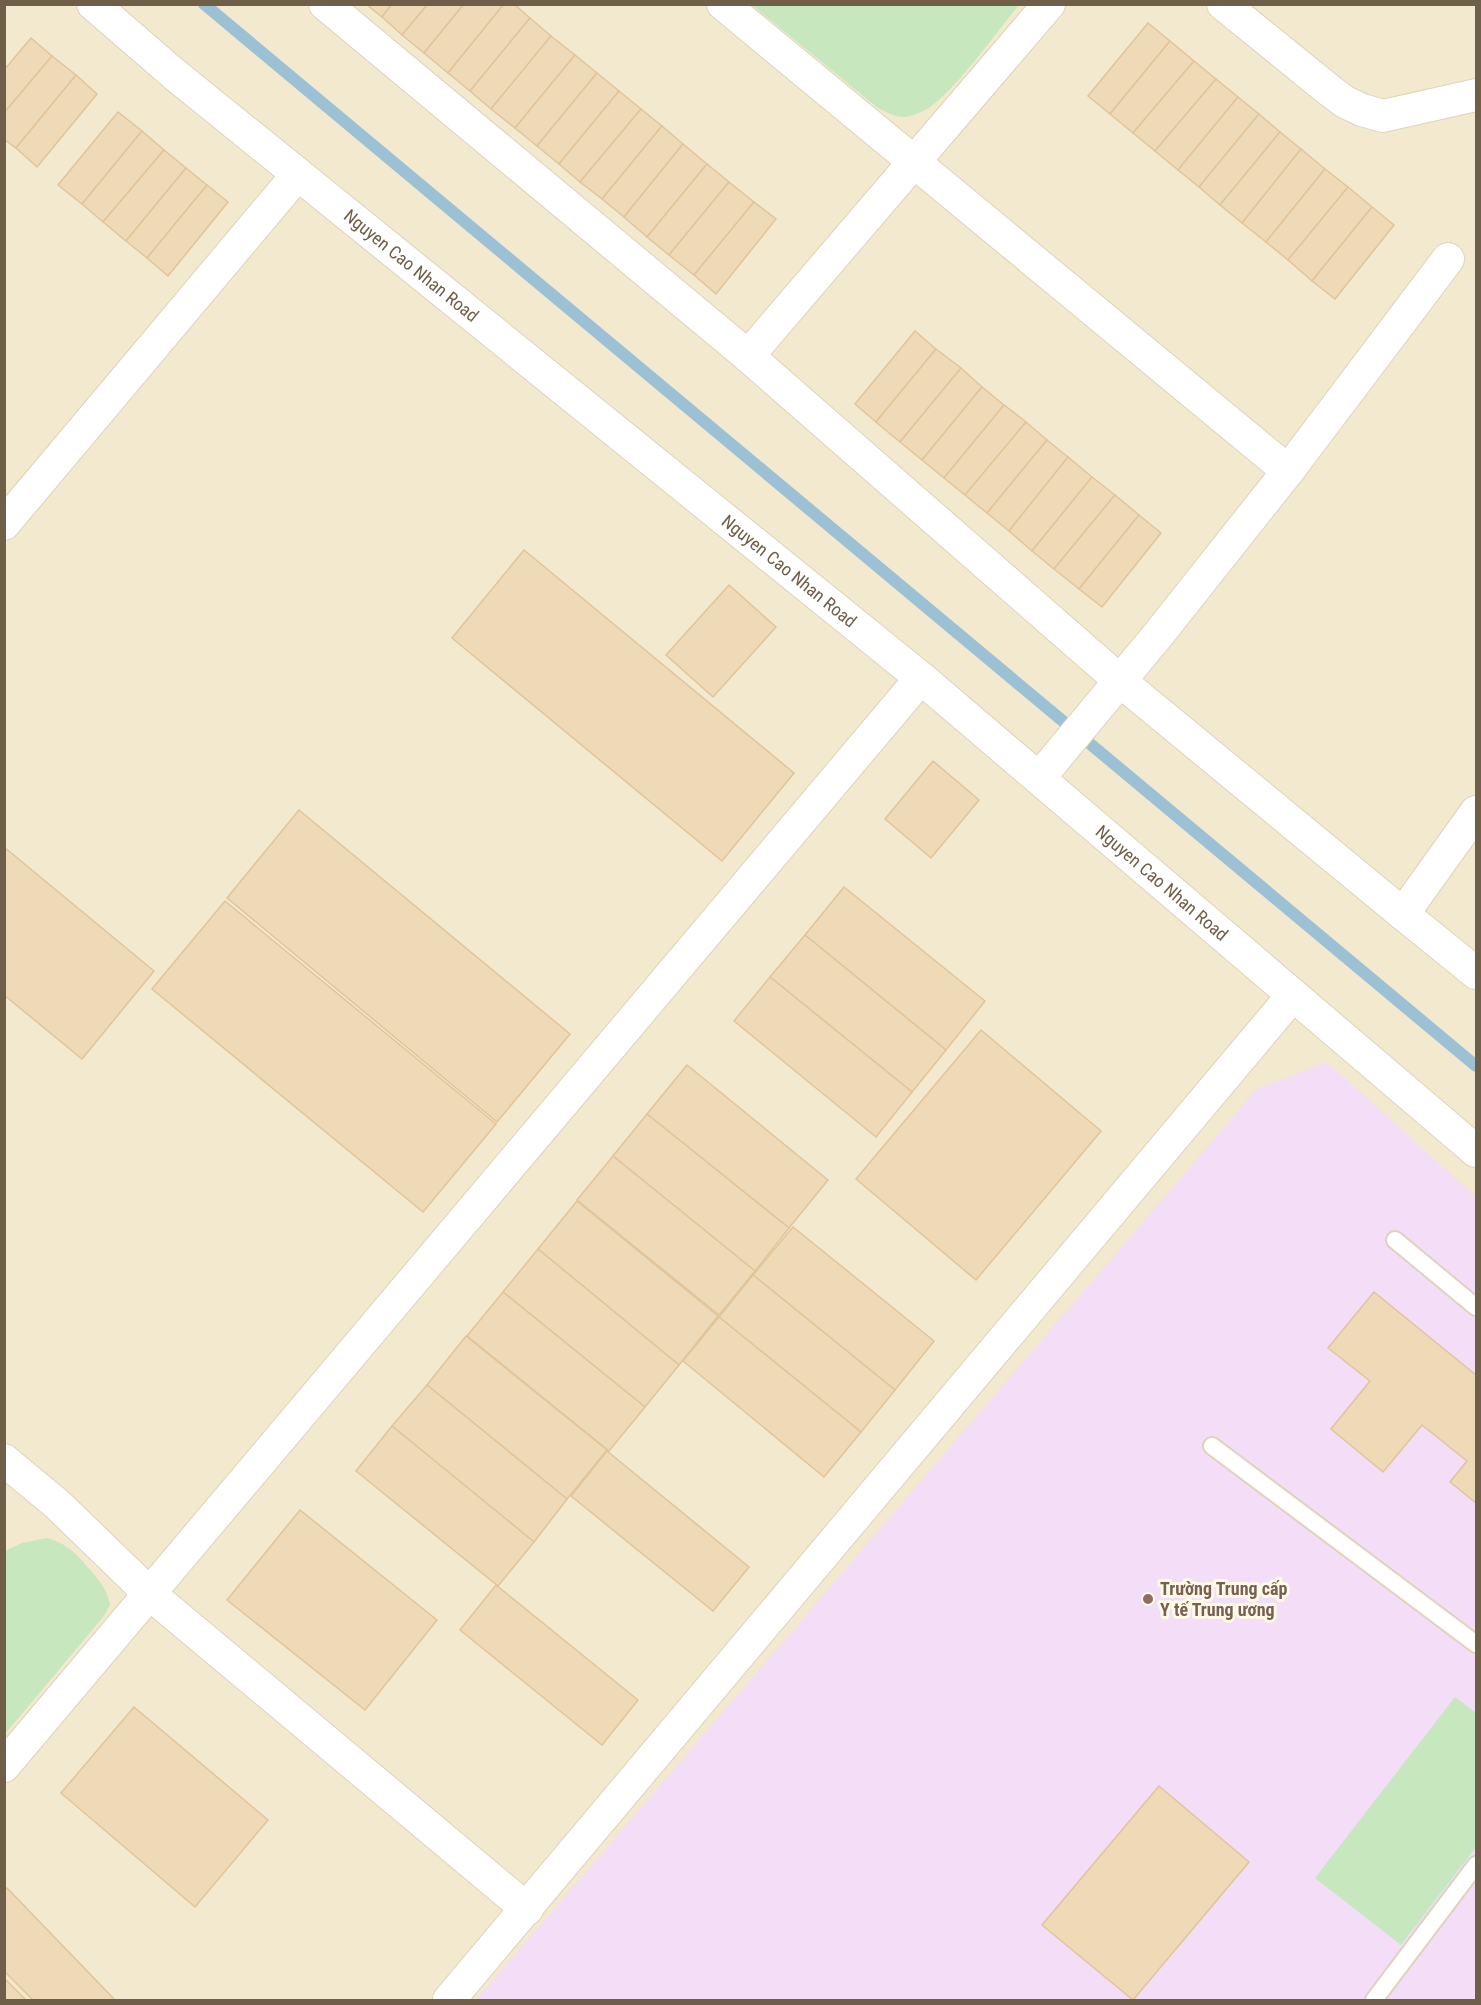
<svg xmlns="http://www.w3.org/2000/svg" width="1481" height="2005" viewBox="0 0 1481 2005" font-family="'Roboto Condensed',sans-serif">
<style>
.residential{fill:#f2e9ce}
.education{fill:#f3ddf7}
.green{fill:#c7e7bf}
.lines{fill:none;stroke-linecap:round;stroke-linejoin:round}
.stream{stroke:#9cc0d4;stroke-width:12}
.building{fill:#efdab8;stroke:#e1c499;stroke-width:1.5}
.lane-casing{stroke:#ded3bc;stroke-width:20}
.street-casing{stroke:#ded3bc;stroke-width:34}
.lane{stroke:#fff;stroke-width:16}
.street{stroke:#fff;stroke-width:32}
.education-dot{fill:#8d6e63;stroke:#fefae5;stroke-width:2}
.labels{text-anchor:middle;stroke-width:6;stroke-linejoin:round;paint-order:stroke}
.street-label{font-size:18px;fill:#705f48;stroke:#fefae5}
.education-label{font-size:18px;font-weight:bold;fill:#785e54;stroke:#fefae5;text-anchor:start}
</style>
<rect width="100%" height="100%" fill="#fbf6e0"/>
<rect class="residential" x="5" y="5" width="1471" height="1995"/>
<polygon class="education" points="1327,1062 1476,1197 1476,2000 476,2000 1257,1089"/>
<g class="green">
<path d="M752 5H1019C994 35 963 80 934 104 927 110 914 116 904 117 895 117 886 112 878 108Z"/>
<path d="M47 1538C69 1544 77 1555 92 1572 101 1583 107 1590 110 1605L103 1617 5 1734V1551L22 1543Z"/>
<polygon points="1455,1697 1476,1713 1476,1847 1401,1945 1315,1878"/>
</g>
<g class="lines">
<polyline class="stream" points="204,4 1476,1066"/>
</g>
<g class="building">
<polygon points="366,4 392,4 382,17"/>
<polygon points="392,4 428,4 402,35 382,17"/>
<polygon points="428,4 464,4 424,53 402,35"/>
<polygon points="464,4 504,4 448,73 424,53"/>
<polygon points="504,4 514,4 530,18 470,91 448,73"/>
<polygon points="530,18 551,36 491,109 470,91"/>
<polygon points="1148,23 1170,41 1110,114 1088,96"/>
<polygon points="551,36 575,55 515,128 491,109"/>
<polygon points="31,38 52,56 4,113 4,70"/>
<polygon points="1170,41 1194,61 1133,133 1110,114"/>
<polygon points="575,55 597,73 537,146 515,128"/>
<polygon points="52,56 76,75 16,148 4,139 4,113"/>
<polygon points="1194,61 1216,79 1155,151 1133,133"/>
<polygon points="597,73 619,91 559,164 537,146"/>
<polygon points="76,75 97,94 37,167 16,148"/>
<polygon points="1216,79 1238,97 1178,170 1155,151"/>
<polygon points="619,91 641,109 580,182 559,164"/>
<polygon points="1238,97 1259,114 1199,187 1178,170"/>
<polygon points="641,109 662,126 602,199 580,182"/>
<polygon points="118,112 142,131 82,204 58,185"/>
<polygon points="1259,114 1280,132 1220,205 1199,187"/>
<polygon points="662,126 683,144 624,217 602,199"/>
<polygon points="142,131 164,150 103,222 82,204"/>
<polygon points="1280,132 1301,149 1242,223 1220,205"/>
<polygon points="683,144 707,164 647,237 624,217"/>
<polygon points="1301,149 1325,169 1266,242 1242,223"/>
<polygon points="164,150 186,168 126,241 103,222"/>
<polygon points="707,164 729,182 669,255 647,237"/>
<polygon points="186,168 207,185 147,258 126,241"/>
<polygon points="1325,169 1348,187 1288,260 1266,242"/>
<polygon points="729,182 754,202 694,275 669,255"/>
<polygon points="207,185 228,202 168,276 147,258"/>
<polygon points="1348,187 1372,207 1312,281 1288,260"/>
<polygon points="754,202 776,219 716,294 694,275"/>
<polygon points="1372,207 1394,225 1335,299 1312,281"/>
<polygon points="915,331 936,349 876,422 855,404"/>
<polygon points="936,349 961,368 900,442 876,422"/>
<polygon points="961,368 982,387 922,460 900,442"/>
<polygon points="982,387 1004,405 944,478 922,460"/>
<polygon points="1004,405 1026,422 965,495 944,478"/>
<polygon points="1026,422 1047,440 987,513 965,495"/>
<polygon points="1047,440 1068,457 1009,531 987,513"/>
<polygon points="1068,457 1092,477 1032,551 1009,531"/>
<polygon points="1092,477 1115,495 1054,569 1032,551"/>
<polygon points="1115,495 1139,515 1079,589 1054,569"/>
<polygon points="1139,515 1161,533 1102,607 1079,589"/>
<polygon points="524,550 794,773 722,861 452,638"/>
<polygon points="729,585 776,627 713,697 666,655"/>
<polygon points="933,761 979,800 931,858 885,819"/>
<polygon points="299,810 570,1034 497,1122 227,898"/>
<polygon points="4,847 154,971 82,1059 4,995"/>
<polygon points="844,887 985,1001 946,1050 805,935"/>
<polygon points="225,901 496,1124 423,1212 152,989"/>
<polygon points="805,935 946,1050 912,1092 770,977"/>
<polygon points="770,977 912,1092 876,1137 734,1021"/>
<polygon points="981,1030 1101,1131 976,1280 856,1179"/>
<polygon points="687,1065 828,1180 789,1228 647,1114"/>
<polygon points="647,1114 789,1228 755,1271 613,1156"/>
<polygon points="613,1156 755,1271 719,1315 577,1200"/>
<polygon points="577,1201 718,1316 679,1365 538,1249"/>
<polygon points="793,1227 934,1341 895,1390 753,1275"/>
<polygon points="538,1249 679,1365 645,1407 503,1292"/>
<polygon points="753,1275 895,1390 861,1432 719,1317"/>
<polygon points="503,1292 645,1407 609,1451 467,1336"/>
<polygon points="1374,1292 1476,1375 1476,1503 1450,1482 1467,1461 1422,1425 1383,1472 1331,1429 1370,1381 1328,1348"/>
<polygon points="719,1317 861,1432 824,1477 683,1361"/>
<polygon points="466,1336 607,1450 567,1499 427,1385"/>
<polygon points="427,1385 567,1499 534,1542 392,1426"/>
<polygon points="392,1426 534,1542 498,1586 356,1471"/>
<polygon points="607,1451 749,1567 713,1611 571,1496"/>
<polygon points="300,1510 437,1620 365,1710 227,1600"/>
<polygon points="496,1585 638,1700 602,1745 460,1630"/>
<polygon points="134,1707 268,1820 195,1907 61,1793"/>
<polygon points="1159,1786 1249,1862 1133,2000 1042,1925"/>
<polygon points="7,1888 115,2000 33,2000 4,1971 4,1891"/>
<polygon points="4,1978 26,2000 4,2000"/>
</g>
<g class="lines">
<g class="lane-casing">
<g id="lane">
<polyline points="1395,1240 1476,1307"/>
<polyline points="1212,1446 1476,1644"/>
<polyline points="1374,2000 1476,1865"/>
</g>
</g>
<g class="street-casing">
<g id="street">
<path id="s1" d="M93 4 174 74 921 678 1476 1151"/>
<polyline points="325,4 748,356 1119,680 1403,914 1476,973"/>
<polyline points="723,4 1288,471"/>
<polyline points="1223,4 1329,90 1345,102 1362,110 1383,116 1476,95"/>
<polyline points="748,356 1049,4"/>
<polyline points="4,524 298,174"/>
<polyline points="1039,778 1158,635 1288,471 1448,259"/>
<polyline points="1403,914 1476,812"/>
<polyline points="4,1460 57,1504 150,1594 527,1909"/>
<polyline points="4,1766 921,678"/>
<polyline points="449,2000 1293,995"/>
</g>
</g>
<use href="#lane" class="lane"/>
<use href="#street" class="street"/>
</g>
<circle class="education-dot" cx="1148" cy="1599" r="6"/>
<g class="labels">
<g class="street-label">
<text dy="6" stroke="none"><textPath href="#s1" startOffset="412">Nguyen Cao Nhan Road</textPath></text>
<text dy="6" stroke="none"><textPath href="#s1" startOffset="898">Nguyen Cao Nhan Road</textPath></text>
<text dy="6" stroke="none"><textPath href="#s1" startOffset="1384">Nguyen Cao Nhan Road</textPath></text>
</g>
<g class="education-label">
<text x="1160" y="1595">Trường Trung cấp<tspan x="1160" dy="21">Y tế Trung ương</tspan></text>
</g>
</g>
<rect width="1481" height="2005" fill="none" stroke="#705f48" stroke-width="12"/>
</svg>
